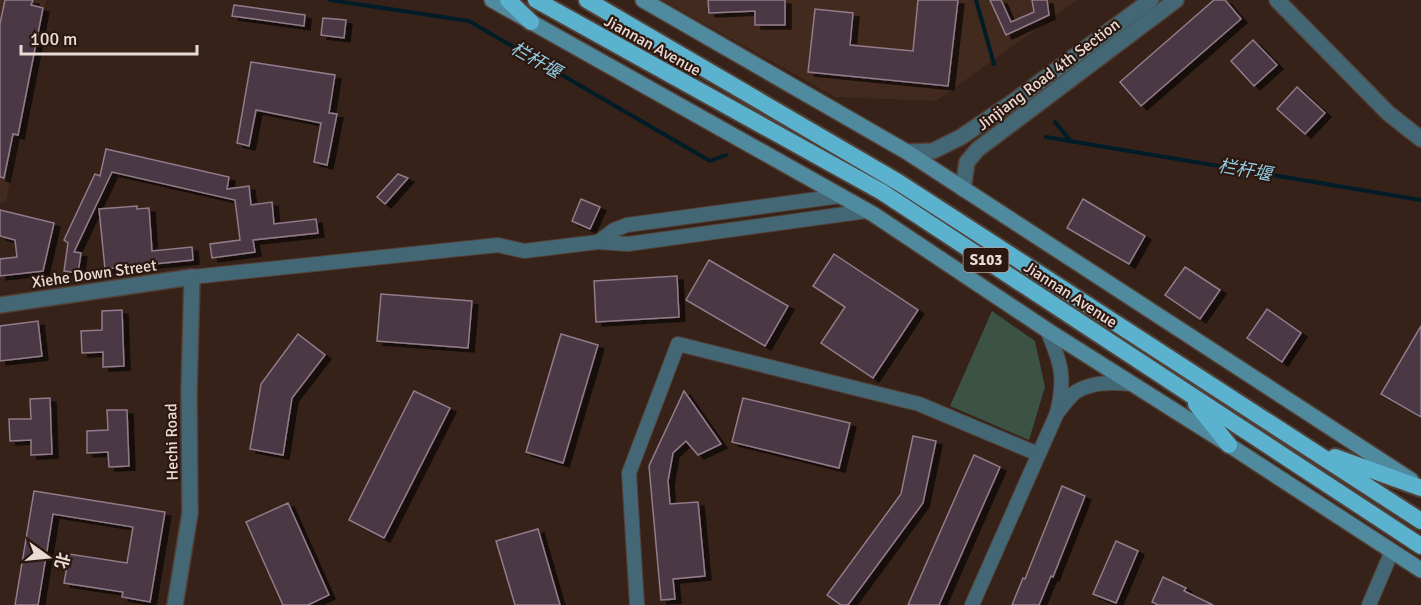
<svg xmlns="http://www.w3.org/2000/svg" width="1421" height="605" viewBox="0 0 1421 605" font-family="Signika,'Noto Sans SC',sans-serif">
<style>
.built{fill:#432a1e}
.green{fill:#3c5244}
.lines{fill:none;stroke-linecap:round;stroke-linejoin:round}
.stream{stroke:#001c27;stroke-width:4}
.building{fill:#4b3745;stroke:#927b8a;stroke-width:1.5;filter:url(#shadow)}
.minor-casing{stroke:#534037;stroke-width:16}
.tertiary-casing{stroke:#534037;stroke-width:18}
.secondary-casing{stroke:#534037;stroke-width:18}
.trunk-casing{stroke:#534037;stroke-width:20}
.minor{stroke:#436774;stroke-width:14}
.tertiary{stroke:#436774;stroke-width:15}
.secondary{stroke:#4f8a9f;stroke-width:15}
.trunk{stroke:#5ab2cf;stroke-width:16}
.labels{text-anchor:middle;stroke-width:4.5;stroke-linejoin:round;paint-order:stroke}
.shield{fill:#2c1810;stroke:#b0a09a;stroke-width:1.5}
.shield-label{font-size:15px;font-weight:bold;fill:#e9dbd5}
.street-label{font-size:16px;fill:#e9dbd5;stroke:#2c1810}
.water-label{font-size:18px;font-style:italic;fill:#92cfe8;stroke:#2c1810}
</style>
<defs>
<filter id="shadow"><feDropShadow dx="6" dy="4" stdDeviation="0" flood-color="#0009"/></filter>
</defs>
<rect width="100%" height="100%" fill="#362219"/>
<g class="built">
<polygon points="0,0 46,0 6,202 0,203"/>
<polygon points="662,0 1077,0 936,101 835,97"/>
</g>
<polygon class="green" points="992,311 1035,341 1045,387 1029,440 950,406"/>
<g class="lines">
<g class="stream">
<polyline points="330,0 469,21 710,161 726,155"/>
<polyline points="976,0 994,64"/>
<polyline points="1055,122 1069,139"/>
<polyline points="1046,137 1421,200"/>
</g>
</g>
<g class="building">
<polygon points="5,0 33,0 31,5 43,8 18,135 13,134 4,178 0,177 0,24"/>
<polygon points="708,0 785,0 785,25 755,25 755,11 709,13"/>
<polygon points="918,0 958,0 948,86 808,72 815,9 853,13 850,45 913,51"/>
<polygon points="990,0 1001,0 1011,22 1034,12 1032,0 1047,0 1049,15 1006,35"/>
<polygon points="1214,0 1225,0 1241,19 1141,106 1120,82"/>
<polygon points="234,5 305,15 304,26 232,16"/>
<polygon points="323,18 346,20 344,38 321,35"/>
<polygon points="1253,40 1277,65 1254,86 1231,61"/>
<polygon points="251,62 335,75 329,113 337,114 327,165 314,162 321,123 256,110 249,146 237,143"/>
<polygon points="1297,87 1325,113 1305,134 1277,109"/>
<polygon points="106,149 229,177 227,189 249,186 251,205 272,202 274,224 316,219 318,233 253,240 255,252 212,258 210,244 240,240 235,200 112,172 74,252 81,253 78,273 64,271 68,243 64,240 95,174 100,176"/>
<polygon points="398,174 408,178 385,204 377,197"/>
<polygon points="581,199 600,207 590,229 572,221"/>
<polygon points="1083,199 1145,236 1129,264 1067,228"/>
<polygon points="137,206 137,209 149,208 152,251 192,247 193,260 105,269 99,209"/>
<polygon points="0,210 54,223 43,271 0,276 0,259 17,257 15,240 0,236"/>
<polygon points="834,254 918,310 873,378 821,343 845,307 813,286"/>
<polygon points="709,260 788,306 765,346 686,300"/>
<polygon points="1185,267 1220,290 1200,319 1165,295"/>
<polygon points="677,276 679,317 596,322 594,281"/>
<polygon points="381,294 472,301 468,348 377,341"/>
<polygon points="1267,309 1301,333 1282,362 1247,338"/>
<polygon points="122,310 124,366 103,367 103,352 82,353 81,331 102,330 102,311"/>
<polygon points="38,321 42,356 0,361 0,326"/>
<polygon points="1421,326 1421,417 1381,394"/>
<polygon points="298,334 325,355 292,398 283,455 250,449 261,384"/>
<polygon points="561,334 598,345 563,463 526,452"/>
<polygon points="414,391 450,408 384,538 349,520"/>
<polygon points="684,391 721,444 698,455 686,441 673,453 668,481 670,504 698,502 705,576 673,579 675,599 661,600 649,466"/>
<polygon points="50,398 52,454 31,455 31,440 10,441 9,419 31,419 30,399"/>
<polygon points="743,398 850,423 839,468 732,442"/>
<polygon points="107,410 127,410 129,466 109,467 108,452 87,453 87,431 108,430"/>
<polygon points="913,436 936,441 923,503 848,605 841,605 827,595 901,494"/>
<polygon points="974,455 1000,467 939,605 908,605"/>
<polygon points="1062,486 1085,496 1053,577 1051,576 1039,605 1012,605 1023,578 1025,579"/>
<polygon points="34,491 165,512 150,602 122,597 123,592 64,583 69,554 127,563 133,527 53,514 38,605 15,605"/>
<polygon points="288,503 329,595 308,605 283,605 246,522"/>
<polygon points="538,529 560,605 515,605 496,541"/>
<polygon points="1116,541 1138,551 1116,603 1093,594"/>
<polygon points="1163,577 1186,588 1184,591 1213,605 1158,605 1152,602"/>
</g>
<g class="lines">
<g class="minor-casing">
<g id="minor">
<polyline points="840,196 627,225 614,230 598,242 628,244 867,211"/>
<polyline points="192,277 498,245 524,251 598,242"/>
<path d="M1047 330C1061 363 1066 377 1057 413 1062 407 1067 400 1073 394 1088 382 1113 382 1131 384"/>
<polyline points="637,605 629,473 678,344 919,404 1038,454"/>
<polyline points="972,605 1057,413"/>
<polyline points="1369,605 1392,551"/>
</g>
</g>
<g class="tertiary-casing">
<g id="tertiary">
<polyline points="1277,0 1388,113 1421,139"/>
<polyline points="907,152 933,151 961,137 1013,102 1151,0"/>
<polyline points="963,189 967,162 978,149 1176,0"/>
<polyline points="0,305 192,277 189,393 190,513 175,605"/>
</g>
</g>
<g class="secondary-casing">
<g id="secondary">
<polyline points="492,0 873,214 1047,330 1229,445 1421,570"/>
<polyline points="643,0 907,152 1411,480"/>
</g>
</g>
<g class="trunk-casing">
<g id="trunk">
<polyline points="508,0 531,22"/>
<polyline points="536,0 882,192 1421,546"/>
<polyline points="587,0 898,182 1421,521"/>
<polyline points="1196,404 1229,445"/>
<polyline points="1335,457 1421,488"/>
</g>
</g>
<use href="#minor" class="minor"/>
<use href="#tertiary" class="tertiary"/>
<use href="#secondary" class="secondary"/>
<use href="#trunk" class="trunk"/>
</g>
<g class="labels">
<rect class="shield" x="963.5" y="248" width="45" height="24" rx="4.5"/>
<g class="shield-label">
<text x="986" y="265">S103</text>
</g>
<g class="street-label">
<text transform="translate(653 45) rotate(29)" y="6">Jiannan Avenue</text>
<text transform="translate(1048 74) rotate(-37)" y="6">Jinjiang Road 4th Section</text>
<text transform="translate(94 273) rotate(-8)" y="6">Xiehe Down Street</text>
<text transform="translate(1071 294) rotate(33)" y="6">Jiannan Avenue</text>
<text transform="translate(171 442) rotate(-91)" y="6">Hechi Road</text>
</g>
<g class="water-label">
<text transform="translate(536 60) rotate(30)" y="6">栏杆堰</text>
<text transform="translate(1245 170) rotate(10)" y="6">栏杆堰</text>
</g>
</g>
<g transform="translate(48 557) rotate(105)" stroke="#2c1810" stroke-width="4.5" paint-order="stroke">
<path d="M0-4.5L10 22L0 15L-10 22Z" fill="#e9dbd5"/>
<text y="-9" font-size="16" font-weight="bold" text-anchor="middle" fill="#e9dbd5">北</text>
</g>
<path d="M21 45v9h176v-9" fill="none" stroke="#e9dbd5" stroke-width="3"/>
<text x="30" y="45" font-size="18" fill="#e9dbd5" stroke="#2c1810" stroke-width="4.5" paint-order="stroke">100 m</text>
</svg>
